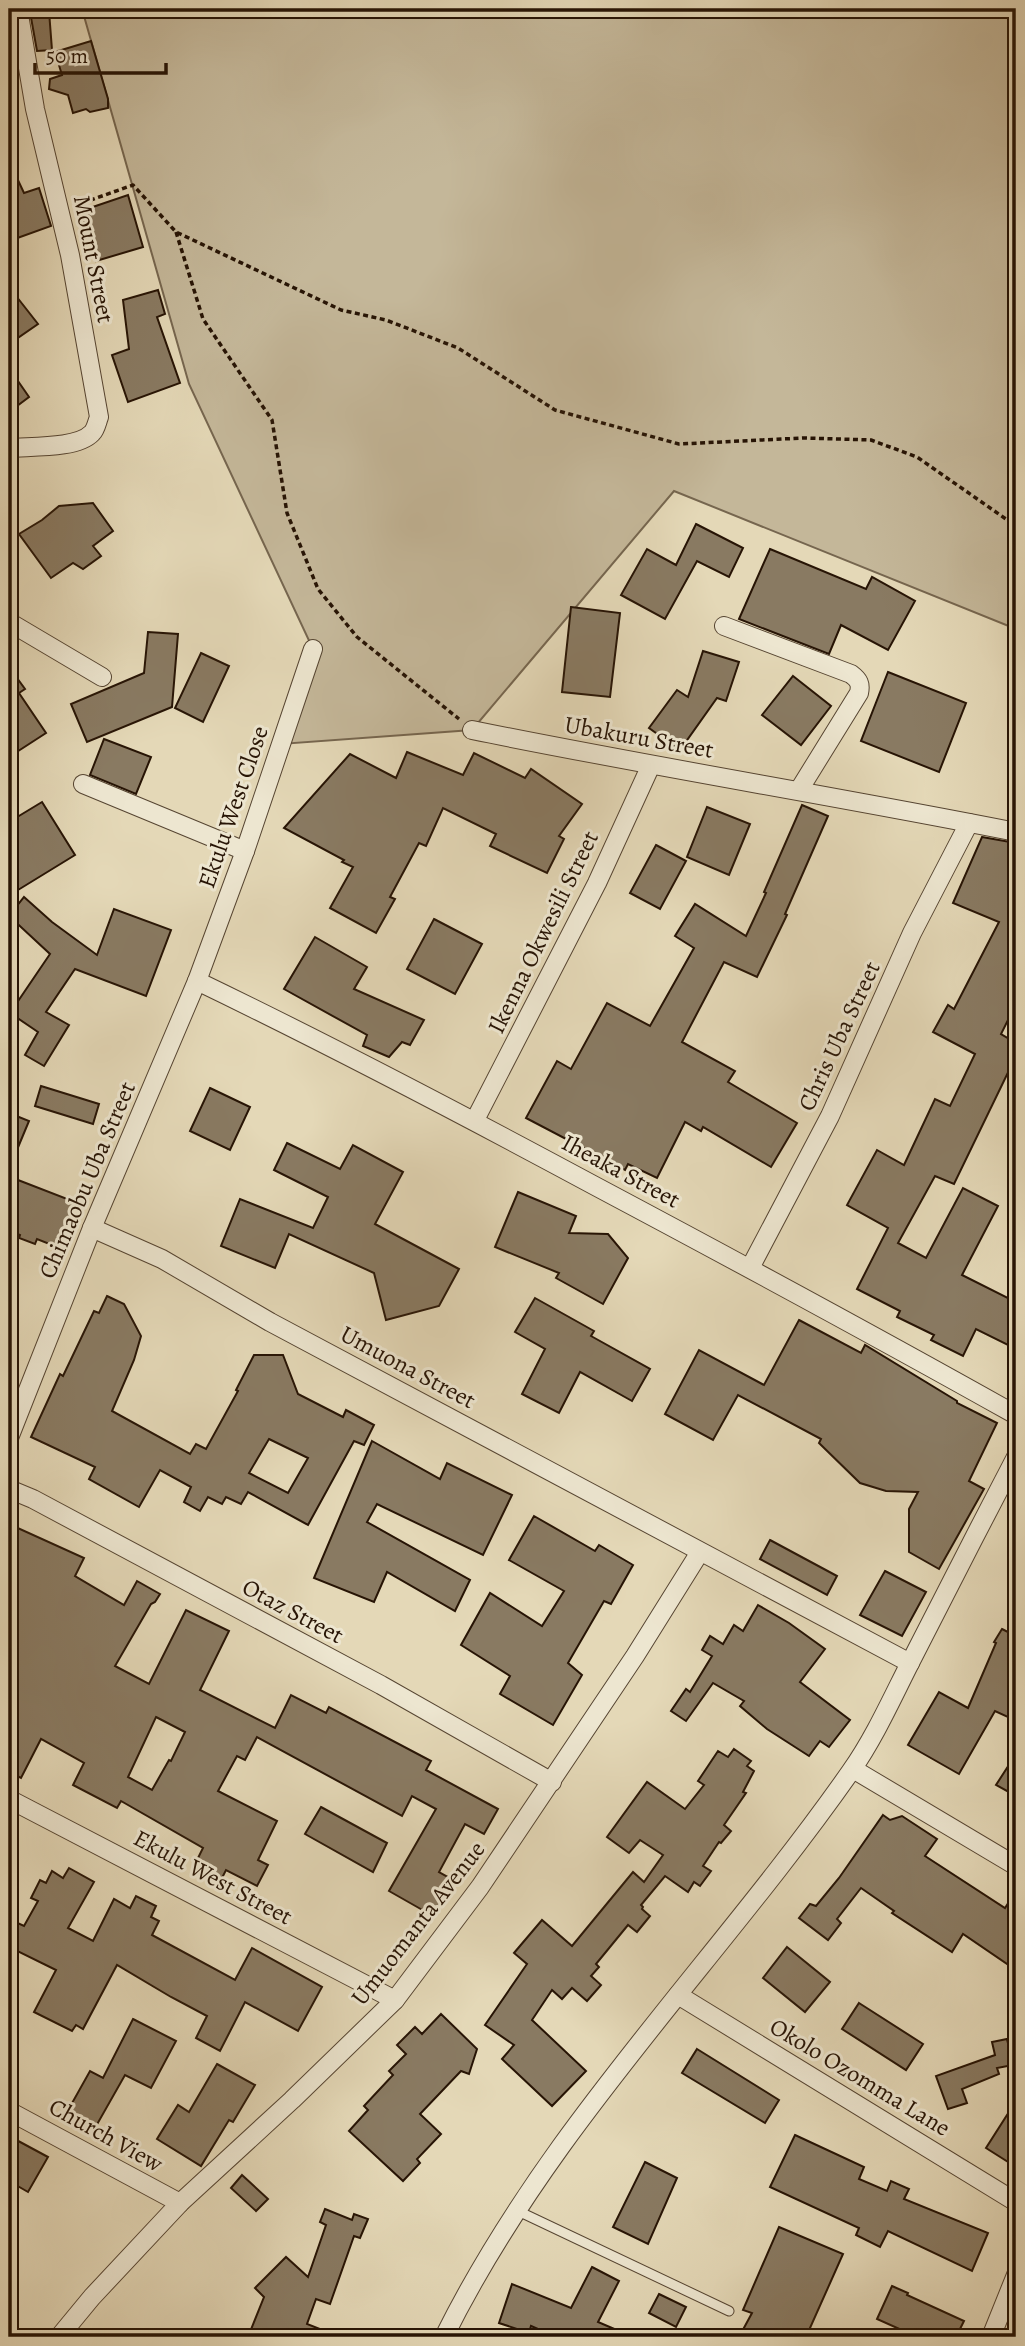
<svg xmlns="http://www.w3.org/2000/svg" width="1025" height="2346" viewBox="0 0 1025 2346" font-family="Alegreya,serif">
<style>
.green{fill:#c4b799;stroke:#76664f;stroke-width:2}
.building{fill:#897a62;stroke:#271405;stroke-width:2;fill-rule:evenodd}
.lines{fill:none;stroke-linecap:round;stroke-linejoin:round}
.lane-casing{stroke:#564532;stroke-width:11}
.street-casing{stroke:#564532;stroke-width:20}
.path{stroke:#271405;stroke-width:3.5;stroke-dasharray:5 3.5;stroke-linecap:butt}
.lane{stroke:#ede6d0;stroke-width:9}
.street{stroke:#ede6d0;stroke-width:18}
.labels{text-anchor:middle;stroke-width:6;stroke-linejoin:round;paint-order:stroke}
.street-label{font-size:24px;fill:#271405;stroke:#ede6d0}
</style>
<rect width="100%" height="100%" fill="#e4d8b7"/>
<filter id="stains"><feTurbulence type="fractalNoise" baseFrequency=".00286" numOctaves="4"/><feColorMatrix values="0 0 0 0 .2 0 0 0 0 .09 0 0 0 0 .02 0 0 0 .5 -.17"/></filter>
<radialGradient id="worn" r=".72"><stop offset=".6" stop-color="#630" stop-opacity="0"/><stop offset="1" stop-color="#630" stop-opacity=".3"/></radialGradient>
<polygon class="green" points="82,9 1016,9 1016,629 674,491 472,730 281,744 313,649 189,384"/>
<g class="building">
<polygon points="49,11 52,50 37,51 30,12"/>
<polygon points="91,41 108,99 108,108 90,112 86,109 73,113 68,95 49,89 50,79 62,75 55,52"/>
<polygon points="9,161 24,193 39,188 51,226 9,241"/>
<polygon points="128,195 143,247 96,261 81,211"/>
<polygon points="9,287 38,324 9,344"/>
<polygon points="158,290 165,314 157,317 180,383 128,402 112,355 129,349 123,300"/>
<polygon points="9,368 29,397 9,412"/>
<polygon points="93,503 113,531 93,546 101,556 83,569 73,563 51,578 19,534 42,520 59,506"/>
<polygon points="696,524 743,548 729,577 697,561 665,619 621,595 647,549 676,565"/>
<polygon points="770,549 866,589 872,577 915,601 888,650 841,625 829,654 739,619"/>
<polygon points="571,607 620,613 610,697 562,692"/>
<polygon points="148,632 178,634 172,707 87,742 71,704 144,673"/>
<polygon points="703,651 739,662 726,701 717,698 680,750 649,728 677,690 688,697"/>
<polygon points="201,653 229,666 203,722 175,708"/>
<polygon points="9,667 25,689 19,693 46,733 9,757"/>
<polygon points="888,672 966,703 939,772 861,741"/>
<polygon points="793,676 831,706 801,745 762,715"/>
<polygon points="104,739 151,757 136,794 90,775"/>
<polygon points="407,752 463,775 474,753 525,778 531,769 582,804 559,836 564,839 547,873 490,846 496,834 443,808 426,846 419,843 390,897 395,899 376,933 330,908 353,867 342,862 344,860 284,828 350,754 396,778"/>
<polygon points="42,802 75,855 18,890 9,876 9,822"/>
<polygon points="802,805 828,816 785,914 787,915 757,977 724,962 682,1042 735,1071 728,1082 797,1123 771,1167 703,1127 701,1131 685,1122 657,1178 628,1164 625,1170 526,1118 557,1061 571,1069 607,1003 650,1026 694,948 675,936 695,904 746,936 766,893 764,892"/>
<polygon points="707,807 750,824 729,875 687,857"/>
<polygon points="982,837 1016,843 1016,1004 1001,1034 1016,1043 1016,1056 954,1184 935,1176 898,1243 926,1258 963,1188 998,1206 962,1275 1016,1302 1016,1349 976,1329 963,1356 931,1340 934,1335 897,1317 900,1311 857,1289 888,1228 847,1205 877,1150 904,1165 935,1099 950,1106 975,1054 933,1032 948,1005 954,1009 999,922 953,903"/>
<polygon points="656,845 686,861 660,909 630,893"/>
<polygon points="24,897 52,922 97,955 114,909 171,930 146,996 75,969 46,1012 69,1025 44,1066 25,1055 38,1032 10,1013 50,954 9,916"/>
<polygon points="434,919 482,944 455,994 407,969"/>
<polygon points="315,937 367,967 354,989 424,1020 410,1045 402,1042 389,1057 363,1046 367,1035 284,989"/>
<polygon points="41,1086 99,1104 93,1124 35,1106"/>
<polygon points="210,1088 250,1107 230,1150 190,1131"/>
<polygon points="9,1113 29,1121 9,1169"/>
<polygon points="287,1143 340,1169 353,1145 403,1172 375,1224 459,1269 439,1306 386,1320 374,1273 289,1234 275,1268 221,1246 240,1199 313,1228 328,1197 274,1170"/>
<polygon points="18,1180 75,1202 57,1247 37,1239 35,1244 19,1238 20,1235 9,1230 9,1204"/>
<polygon points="518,1192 576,1216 569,1233 608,1234 628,1258 603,1304 556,1278 559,1273 495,1247"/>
<path d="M107 1296 124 1304 141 1336 134 1360 112 1411 190 1454 196 1444 206 1449 238 1391 236 1390 254 1355H283L298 1394 343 1417 346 1410 374 1425 364 1445 354 1441 308 1525 248 1492 241 1504 226 1497 222 1504 208 1497 200 1511 184 1502 191 1487 160 1470 139 1507 89 1479 95 1467 31 1437 60 1374 63 1376 94 1311 99 1313ZM269 1439 308 1458 288 1493 249 1473Z"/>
<polygon points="535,1298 594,1331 591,1336 650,1369 632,1401 580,1372 559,1413 522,1394 545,1349 515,1332"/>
<polygon points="799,1320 861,1353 865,1345 957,1401 957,1403 997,1423 969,1481 984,1489 939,1569 909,1552 909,1509 918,1492 886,1491 860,1483 819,1443 821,1439 738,1395 713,1440 665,1414 699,1350 764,1385"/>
<polygon points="372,1441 440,1479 447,1463 512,1495 483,1555 377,1504 367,1522 470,1580 455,1611 387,1572 374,1602 314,1578"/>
<polygon points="534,1516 595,1551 599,1545 633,1565 611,1604 604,1601 568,1663 582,1675 553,1725 500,1694 510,1676 461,1645 490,1593 542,1626 564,1591 509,1560"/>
<path d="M9 1524 84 1558 75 1576 124 1605 137 1581 160 1594 155 1602 151 1604 115 1666 149 1684 186 1610 229 1631 200 1690 275 1728 291 1695 326 1713 329 1707 431 1761 426 1770 498 1809 484 1834 465 1824 439 1872 453 1880 433 1916 389 1891 436 1809 412 1796 402 1816 257 1737 245 1760 237 1756 218 1791 277 1821 258 1860 268 1865 257 1886 226 1870 222 1878 195 1864 203 1848 121 1801 117 1808 73 1785 84 1763 41 1739 21 1778 9 1772ZM156 1717 185 1732 171 1761 169 1760 152 1790 128 1777Z"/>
<polygon points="770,1540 837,1576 827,1595 760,1559"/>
<polygon points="885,1571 926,1592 902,1636 860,1615"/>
<polygon points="758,1605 789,1623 825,1649 800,1682 850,1720 829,1747 820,1741 809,1756 767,1729 740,1706 744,1701 713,1683 686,1721 671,1711 686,1689 690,1692 712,1656 702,1650 710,1636 723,1644 734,1625 743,1631"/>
<polygon points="1002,1629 1016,1636 1016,1703 1010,1718 995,1711 959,1774 908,1745 939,1692 968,1708 996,1643 994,1642"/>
<polygon points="734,1749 751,1761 747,1766 754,1771 743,1792 746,1793 724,1825 731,1831 721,1843 719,1842 703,1866 711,1871 700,1886 694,1882 688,1892 665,1876 641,1905 643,1907 642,1909 650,1916 637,1932 628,1925 596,1964 599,1967 591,1976 601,1985 587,2001 572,1988 562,1999 552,1990 532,2020 586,2071 552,2106 502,2059 514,2045 485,2025 527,1964 514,1953 542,1920 572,1946 633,1872 644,1882 663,1855 640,1840 629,1853 607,1837 647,1782 685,1809 704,1785 698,1781 718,1751 728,1757"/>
<polygon points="1016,1754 1016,1796 996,1785"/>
<polygon points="321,1807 387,1843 373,1872 305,1834"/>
<polygon points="883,1815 890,1820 902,1816 937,1839 925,1856 1005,1908 1016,1891 1016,1970 963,1934 952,1952 892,1913 894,1911 861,1888 837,1919 841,1923 828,1940 799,1918 810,1904 816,1906 839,1878"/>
<polygon points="69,1868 94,1882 68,1928 93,1941 114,1899 130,1908 136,1896 156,1906 151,1917 159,1921 152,1935 235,1980 252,1948 322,1987 298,2031 245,2002 220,2051 196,2038 207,2016 171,1997 117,1965 83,2029 76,2025 72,2031 34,2012 56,1970 9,1947 9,1919 24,1926 38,1901 31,1898 40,1880 46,1883 52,1871 63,1878"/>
<polygon points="787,1947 830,1982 805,2012 763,1978"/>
<polygon points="859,2003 923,2044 906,2070 842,2029"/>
<polygon points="441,2014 477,2049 469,2074 461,2071 420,2114 441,2134 417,2159 420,2163 403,2181 349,2131 368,2110 364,2106 393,2075 389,2071 406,2054 397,2045 415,2027 422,2034"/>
<polygon points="133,2019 176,2041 151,2088 125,2075 95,2128 67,2112 90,2071 103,2078"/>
<polygon points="1007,2039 1013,2065 997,2068 999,2074 962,2089 967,2103 948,2109 936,2076 995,2055 992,2042"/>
<polygon points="697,2049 779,2100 765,2123 682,2073"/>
<polygon points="217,2064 255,2085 233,2122 229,2120 201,2166 157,2139 178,2105 189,2112"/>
<polygon points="1016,2101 1016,2167 986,2148"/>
<polygon points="795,2135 864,2167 859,2179 887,2191 891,2181 909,2189 904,2199 988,2233 972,2271 888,2231 880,2247 856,2235 859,2228 770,2187"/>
<polygon points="9,2136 48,2157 28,2192 9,2181"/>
<polygon points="645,2162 677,2178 648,2244 613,2227"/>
<polygon points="242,2175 268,2199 256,2211 231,2188"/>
<polygon points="325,2209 352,2220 354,2214 368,2219 360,2238 354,2236 330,2304 316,2299 307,2324 340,2337 248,2337 264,2297 255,2288 286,2257 308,2277 326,2225 320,2222"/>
<polygon points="779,2227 843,2254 806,2337 739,2337 752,2313 743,2310"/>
<polygon points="592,2267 619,2281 598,2322 633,2337 556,2337 531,2326 529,2333 499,2323 512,2284 571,2308"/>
<polygon points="892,2286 908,2293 907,2295 964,2321 956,2337 901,2337 904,2331 877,2319"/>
<polygon points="659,2294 686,2307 676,2327 649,2313"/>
</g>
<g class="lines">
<g class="lane-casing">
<polyline id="lane" points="518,2211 729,2311"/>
</g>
<g class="street-casing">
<g id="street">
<path d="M9 448C30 446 77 449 92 433 96 429 97 422 99 417L70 255 35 109 18 9"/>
<polyline points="9,622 102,677"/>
<path d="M724 626 851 674C859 680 861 684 859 693L799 790"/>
<path d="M472 730C653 767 835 796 1016 832"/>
<polyline points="83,784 245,851"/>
<path d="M197 981C332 1046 465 1116 597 1187 738 1262 877 1337 1016 1415"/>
<polyline points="475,1120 597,883 651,765"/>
<polyline points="92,1228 162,1259 270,1322 910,1663"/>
<polyline points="750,1268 830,1116 912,933 969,823"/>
<polyline points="9,1438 92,1228 197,981 245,851 313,649"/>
<polyline points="9,1489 33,1499 381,1685 552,1782"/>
<polyline points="853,1769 1016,1866"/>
<polyline points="9,1799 395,2000"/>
<polyline points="678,1995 1016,2202"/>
<polyline points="9,2111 180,2203"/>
<polyline points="59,2337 92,2297 180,2203 292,2100 395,2000 480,1887 635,1656 700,1552"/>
<path d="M444 2337C548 2127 718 1961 851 1771 875 1737 893 1696 912 1659 946 1592 981 1524 1016 1457"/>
<polyline points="991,2337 1016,2275"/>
</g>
</g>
<g class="path">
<polyline points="74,206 133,185 176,232 341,310 386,320 458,348 555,410 679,444 803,438 871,440 917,457 1016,526"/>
<polyline points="176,232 203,319 272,420 287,513 318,589 357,637 459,719"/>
</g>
<use href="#lane" class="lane"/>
<use href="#street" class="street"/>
</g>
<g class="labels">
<g class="street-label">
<text transform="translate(94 259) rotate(79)" y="8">Mount Street</text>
<text transform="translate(639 737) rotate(10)" y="8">Ubakuru Street</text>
<text transform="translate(233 807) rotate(-71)" y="8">Ekulu West Close</text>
<text transform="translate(543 932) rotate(-64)" y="8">Ikenna Okwesili Street</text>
<text transform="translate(839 1036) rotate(-65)" y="8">Chris Uba Street</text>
<text transform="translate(621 1171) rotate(28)" y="8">Iheaka Street</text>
<text transform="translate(87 1180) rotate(-67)" y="8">Chimaobu Uba Street</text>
<text transform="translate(408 1367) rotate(28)" y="8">Umuona Street</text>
<text transform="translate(293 1611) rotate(28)" y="8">Otaz Street</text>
<text transform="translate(213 1877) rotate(28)" y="8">Ekulu West Street</text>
<text transform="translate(418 1923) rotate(-52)" y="8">Umuomanta Avenue</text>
<text transform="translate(860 2077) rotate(31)" y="8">Okolo Ozomma Lane</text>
<text transform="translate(106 2135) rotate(29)" y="8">Church View</text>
</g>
</g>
<rect width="1025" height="2346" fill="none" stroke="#e4d8b7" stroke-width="35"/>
<rect x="10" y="10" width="1004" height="2325" fill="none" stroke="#271405" stroke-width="3.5"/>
<rect x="18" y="18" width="990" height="2311" fill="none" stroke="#271405" stroke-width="2"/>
<path d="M35 63v10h131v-10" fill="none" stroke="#271405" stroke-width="3.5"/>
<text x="46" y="63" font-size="21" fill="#271405" stroke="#ede6d0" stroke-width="5" paint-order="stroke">50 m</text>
<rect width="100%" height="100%" filter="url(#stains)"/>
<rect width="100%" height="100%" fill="url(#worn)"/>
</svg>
